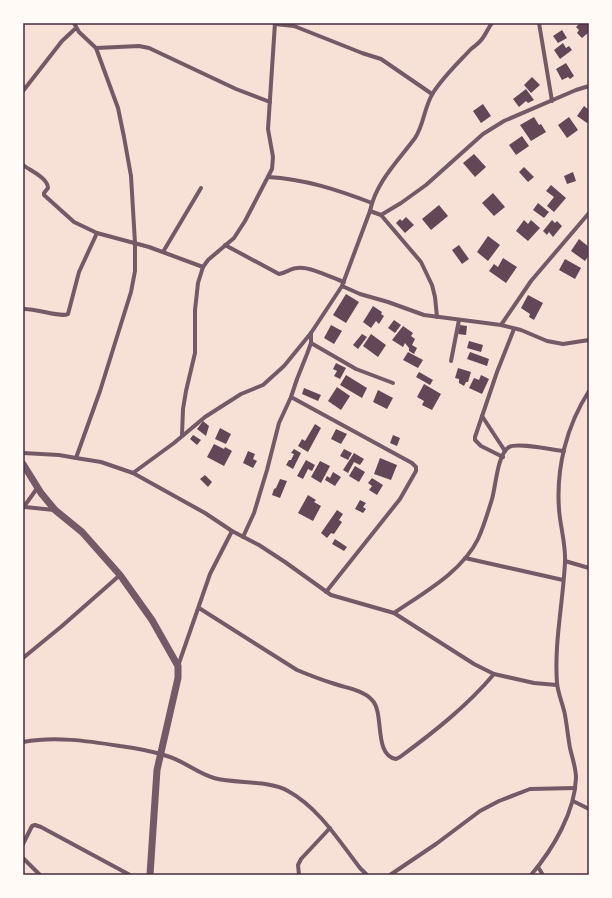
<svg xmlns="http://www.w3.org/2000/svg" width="612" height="898" viewBox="0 0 612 898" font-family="Mulish,sans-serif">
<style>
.building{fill:#644757}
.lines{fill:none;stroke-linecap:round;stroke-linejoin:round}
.minor{stroke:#755966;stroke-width:4}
.tertiary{stroke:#755966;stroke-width:7}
.neatline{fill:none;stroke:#4a2c40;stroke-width:1.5}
</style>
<rect width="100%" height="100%" fill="#f7e1d7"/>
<g class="building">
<polygon points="580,23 589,23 589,32 582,38 577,33 579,30 576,27"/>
<polygon points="562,30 567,38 558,43 553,36"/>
<polygon points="563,43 566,48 569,46 572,50 560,59 554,50"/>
<polygon points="566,63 574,76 570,79 568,77 562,80 556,69"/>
<polygon points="532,77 540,85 531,93 524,85"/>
<polygon points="526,89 534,100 528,103 526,101 519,107 513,99"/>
<polygon points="483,104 491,116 481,123 473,111"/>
<polygon points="584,106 589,110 589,121 587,123 577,116"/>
<polygon points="534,117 539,125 541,124 546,132 531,141 520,125"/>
<polygon points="569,117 578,130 567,138 558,125"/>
<polygon points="522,136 529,146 516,155 509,145"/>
<polygon points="474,154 486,167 475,177 463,163"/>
<polygon points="524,167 534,177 528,182 519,172"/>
<polygon points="573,172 576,181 567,184 564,176"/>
<polygon points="551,185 566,198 554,212 547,206 554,197 546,191"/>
<polygon points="493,193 505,207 494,216 482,203"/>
<polygon points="538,203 549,212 544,218 533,210"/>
<polygon points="439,205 448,216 431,230 422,219"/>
<polygon points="406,217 414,225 405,233 396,223 400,219 402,221"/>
<polygon points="524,220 528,224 531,220 540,228 528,241 516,231"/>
<polygon points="552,220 555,223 557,221 562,226 553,237 549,232 547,235 543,231"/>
<polygon points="488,236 500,245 488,261 477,252"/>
<polygon points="579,239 589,247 589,255 585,261 571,251"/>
<polygon points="459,245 469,259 462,264 452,250"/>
<polygon points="503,258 517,267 506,283 489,271 494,264 498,267"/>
<polygon points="565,259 581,268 575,279 559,270"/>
<polygon points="346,294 359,302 346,323 333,315"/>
<polygon points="528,295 543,303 534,320 529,317 530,314 521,308"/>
<polygon points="373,306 382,312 381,314 384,316 379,324 376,321 371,328 363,322"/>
<polygon points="394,320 401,325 395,333 388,328"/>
<polygon points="331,325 342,331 334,344 324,338"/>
<polygon points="460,325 467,326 466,335 458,334"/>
<polygon points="403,326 413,333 411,336 415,339 412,345 417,348 414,354 409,351 409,348 405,343 403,347 392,340"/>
<polygon points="362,334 367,337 358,349 353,345"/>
<polygon points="371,334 386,345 378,357 363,346"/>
<polygon points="469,341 483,345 481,352 467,348"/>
<polygon points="408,352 423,360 418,368 403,360"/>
<polygon points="470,352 489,359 487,366 467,359"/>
<polygon points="336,363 346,368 340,379 334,376 337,371 333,369"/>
<polygon points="458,368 471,372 468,382 466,382 464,386 459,383 459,379 455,378"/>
<polygon points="419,372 433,380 430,385 416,377"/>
<polygon points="346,375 367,388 362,398 340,385"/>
<polygon points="481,375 489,379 482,394 469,388 474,378 479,380"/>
<polygon points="424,384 441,394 432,410 422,405 424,401 417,397"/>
<polygon points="337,387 350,396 341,410 328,401"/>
<polygon points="304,388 321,395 318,401 302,394"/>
<polygon points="378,390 393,398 387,409 373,402"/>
<polygon points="203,421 209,426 206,436 197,429"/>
<polygon points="315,424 321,428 308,452 298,446 302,439 305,441"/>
<polygon points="220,428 231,434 226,444 215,439"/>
<polygon points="336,429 347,434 341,444 331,439"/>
<polygon points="193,435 201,440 197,445 190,439"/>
<polygon points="393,435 400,438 397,446 390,443"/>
<polygon points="214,444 224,449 225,447 232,451 224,466 207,457"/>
<polygon points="294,449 301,453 293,469 286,465 289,460 291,460 294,454 291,453"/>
<polygon points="344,449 352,453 348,460 340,456"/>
<polygon points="248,451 255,454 253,459 257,461 253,468 243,463"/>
<polygon points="354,453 364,459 360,465 354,462 348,473 343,470"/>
<polygon points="380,458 397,465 391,480 374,474"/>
<polygon points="306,460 315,465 312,471 308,469 303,479 297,476"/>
<polygon points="320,461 330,466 321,483 311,477"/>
<polygon points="355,466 365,472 359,482 349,476"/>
<polygon points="333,472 341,477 335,486 325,480 327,476 330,478"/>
<polygon points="205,475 212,482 208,487 200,479"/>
<polygon points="372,478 383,485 377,495 369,490 372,486 368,483"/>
<polygon points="280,479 287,481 280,498 272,495 274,489 276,488"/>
<polygon points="308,495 316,500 314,502 321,506 313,521 298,513"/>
<polygon points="360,500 366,503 363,507 366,509 363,513 355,509"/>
<polygon points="337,510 343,514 339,520 342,522 334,534 331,533 327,538 321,533"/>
<polygon points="335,539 347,547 344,551 332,544"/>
</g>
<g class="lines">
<g class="minor">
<polyline points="74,23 79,32 96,48 118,108 124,137 131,176 135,243 135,271 131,292 100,391 76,458"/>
<polyline points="539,23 552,101"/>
<polyline points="275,24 294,26 362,53 381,59 432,94"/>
<polyline points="96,48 139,46 149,48 236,89 270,102"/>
<polyline points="23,91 62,41 76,28"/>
<path d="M23 165C31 171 48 178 48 188L44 193V195L74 222 97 233 149 247 203 267"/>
<path d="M268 177C305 179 338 190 372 203"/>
<polyline points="370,211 381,215 421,262 432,285 435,297 437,317"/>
<polyline points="381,215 401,203 426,185 483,134 504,121 576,90 589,86"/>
<path d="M225 245 279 274C286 273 291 268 297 268 310 266 332 278 344 282"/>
<polyline points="163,252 201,188"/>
<polyline points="342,286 360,294 388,302 424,315 501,325 521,330 547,341 563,344 589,340"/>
<path d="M23 309C35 308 61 318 68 314L79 272 97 233"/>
<polyline points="501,325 531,281 589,213"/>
<polyline points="311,343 356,369 393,383"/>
<polyline points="451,361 459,320"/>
<polyline points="291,397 412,463 416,467 416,471 400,499 326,592"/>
<polyline points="482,416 505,451"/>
<polyline points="182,435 183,409 186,391 195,353 195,310 198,283 203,267 208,260 234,238 245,221 272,169 273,157 268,129 275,23"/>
<polyline points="23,453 59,455 76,458 101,462 133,473 205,513 232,531 259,545 285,562 331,595 394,613 474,664 494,674 534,683 557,685"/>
<polyline points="503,457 481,446 475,440 475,437 497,372 514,329"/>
<path d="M133 473 174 443 205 417 241 394 263 385 284 366 311 333 342 286 370 211C376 182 398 161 415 138 424 125 424 107 433 93 443 77 458 63 471 49 475 46 479 43 482 39 486 34 488 28 492 23"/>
<polyline points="25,507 54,510"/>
<polyline points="23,508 38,487"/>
<polyline points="243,537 254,513 267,470 279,423 291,397 297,379 307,354 311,343 311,333"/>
<polyline points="465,558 563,580"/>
<polyline points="565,561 589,568"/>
<path d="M199 608 297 670C309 675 322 680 335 684 346 688 363 690 372 700 385 713 373 755 396 759L400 757C434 732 467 706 494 674"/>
<path d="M394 613C423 593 462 572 478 539 484 526 488 512 492 499 496 486 497 455 509 447 517 442 553 450 564 451"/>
<polyline points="23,658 62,626 120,575"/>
<polyline points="178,666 210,574 232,531"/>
<path d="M23 742C55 736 88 741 120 746 135 748 152 751 167 756 184 761 197 773 214 778 236 784 269 780 288 791 319 808 339 841 360 868L367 875"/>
<polyline points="573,801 589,809"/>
<polyline points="23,844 32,826 35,825 41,827 130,875"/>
<polyline points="23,858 40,875"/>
<polyline points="538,867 543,875"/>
<polyline points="299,875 298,865 301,859 330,828"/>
<polyline points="390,875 436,844 480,811 499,801 530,789 575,788"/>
<path d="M531 875C553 849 575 812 576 778 576 768 572 757 570 748 568 737 567 726 565 715 563 704 558 694 557 683 554 643 563 603 565 562 566 544 560 526 559 509 556 467 567 425 589 391"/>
</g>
<polyline class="tertiary" points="23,464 41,493 55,510 82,532 120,575 152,620 178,666 178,678 157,770 150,875"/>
</g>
<rect width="612" height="898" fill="none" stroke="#fffaf5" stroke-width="48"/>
<rect x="24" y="24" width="564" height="850" class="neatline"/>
</svg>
